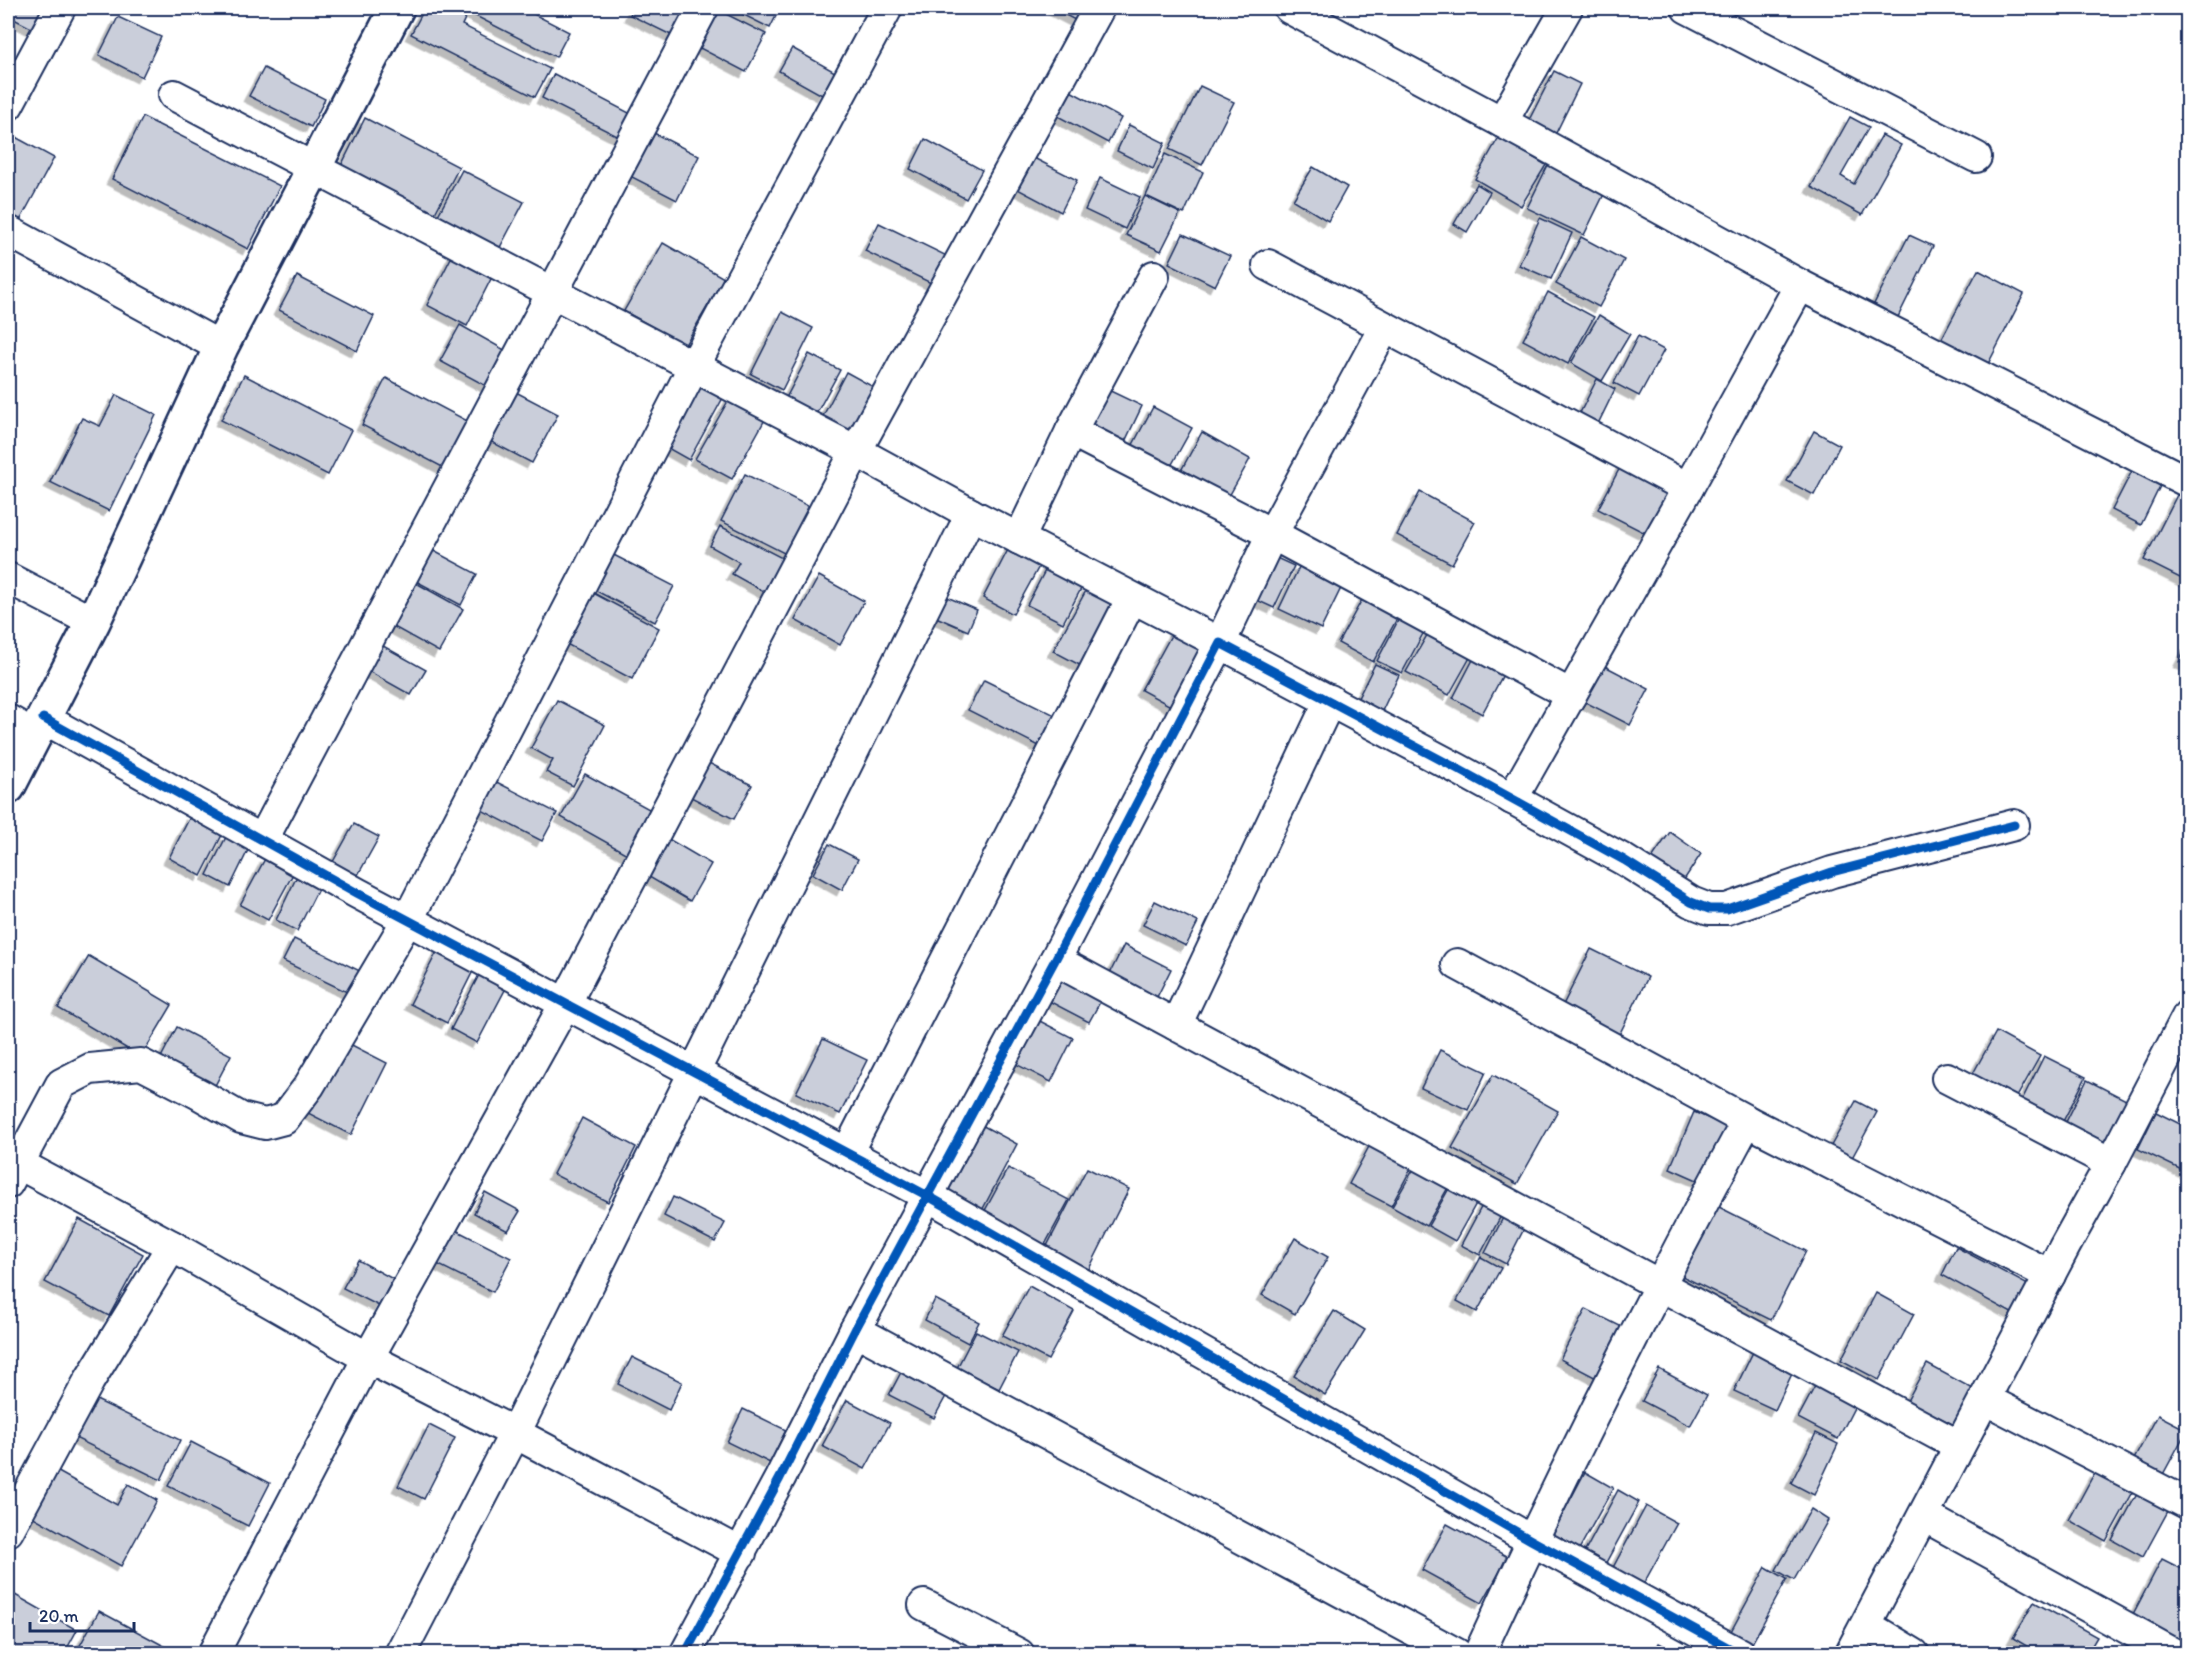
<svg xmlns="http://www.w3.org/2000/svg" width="2195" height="1661" viewBox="0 0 2195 1661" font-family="Itim,sans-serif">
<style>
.building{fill:#caceda;stroke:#1b2f5e;stroke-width:1.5;filter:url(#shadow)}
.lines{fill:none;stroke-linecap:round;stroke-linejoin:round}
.street-casing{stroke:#1b2f5e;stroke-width:34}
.secondary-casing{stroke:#1b2f5e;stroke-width:38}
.street{stroke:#fff;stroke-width:30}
.secondary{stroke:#fff;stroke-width:33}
.cycleway-casing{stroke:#fff;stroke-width:13}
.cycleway{stroke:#0057b8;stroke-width:9}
</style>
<defs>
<filter id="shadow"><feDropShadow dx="-5.5" dy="5.5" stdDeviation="0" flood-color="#0004"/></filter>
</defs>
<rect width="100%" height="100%" fill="#fff"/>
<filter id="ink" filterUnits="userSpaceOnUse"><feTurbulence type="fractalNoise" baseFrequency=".0167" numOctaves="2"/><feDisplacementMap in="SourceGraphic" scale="12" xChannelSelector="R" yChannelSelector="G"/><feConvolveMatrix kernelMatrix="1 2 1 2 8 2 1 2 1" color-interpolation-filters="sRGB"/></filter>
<g filter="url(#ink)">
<g class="building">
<polygon points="8,8 49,8 37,31 8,16"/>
<polygon points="425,8 522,8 569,32 556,57 468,12 462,25 550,69 535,97 411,34"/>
<polygon points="633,8 670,8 684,14 673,36 630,15"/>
<polygon points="714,8 766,34 746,72 694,45"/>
<polygon points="730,8 780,8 770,28"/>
<polygon points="1052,8 1081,8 1075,20"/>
<polygon points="118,17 161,37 142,77 99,55"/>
<polygon points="792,48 835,72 822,95 779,71"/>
<polygon points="264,68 325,99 311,127 249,96"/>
<polygon points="1554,71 1580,84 1555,135 1528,122"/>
<polygon points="554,74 635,116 623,139 542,98"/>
<polygon points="1200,86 1234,102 1202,165 1169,149"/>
<polygon points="1063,87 1121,118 1108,143 1050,112"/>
<polygon points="143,117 280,186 248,249 112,179"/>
<polygon points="1850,117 1869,127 1841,176 1854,184 1882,135 1901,145 1862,215 1811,187"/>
<polygon points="365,118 459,167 433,217 340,168"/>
<polygon points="1129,125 1165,143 1153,169 1117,151"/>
<polygon points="650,131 699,156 677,200 628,175"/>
<polygon points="8,133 54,158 17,226 8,221"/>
<polygon points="1499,137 1546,165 1521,206 1475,179"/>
<polygon points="925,139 982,170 966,199 910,169"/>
<polygon points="1026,154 1077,180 1061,212 1010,185"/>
<polygon points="1165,154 1203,172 1184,214 1146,196"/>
<polygon points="1549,163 1606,190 1584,235 1527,208"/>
<polygon points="1313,167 1347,187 1328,221 1293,200"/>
<polygon points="462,170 524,202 498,251 436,219"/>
<polygon points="1100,178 1140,197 1125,229 1085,210"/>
<polygon points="1477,184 1490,192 1467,232 1454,224"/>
<polygon points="1145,196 1180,213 1161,251 1126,235"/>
<polygon points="1540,218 1572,233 1551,279 1519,265"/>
<polygon points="879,223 951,258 937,286 865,251"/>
<polygon points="1183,234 1230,256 1215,286 1169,263"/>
<polygon points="1909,235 1933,246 1898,317 1874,304"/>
<polygon points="1581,237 1624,260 1599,307 1556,284"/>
<polygon points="663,243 724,278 685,345 624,311"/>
<polygon points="455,250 495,271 467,326 427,305"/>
<polygon points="1978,270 2024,294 1988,364 1941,340"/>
<polygon points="297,276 374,316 357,351 279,310"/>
<polygon points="1548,292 1594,317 1568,364 1523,340"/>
<polygon points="782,312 813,328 782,390 751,374"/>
<polygon points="1599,315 1630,334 1602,381 1571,363"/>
<polygon points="460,325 510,353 490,388 440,361"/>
<polygon points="1638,336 1664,350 1639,396 1614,383"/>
<polygon points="809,354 840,370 815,416 785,400"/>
<polygon points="846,372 877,389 851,436 821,420"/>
<polygon points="244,375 351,430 328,475 221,420"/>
<polygon points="386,378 475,425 450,471 362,425"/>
<polygon points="691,378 724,396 689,460 657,442"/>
<polygon points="1597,379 1615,389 1594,432 1575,423"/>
<polygon points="1102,387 1142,406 1121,450 1081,431"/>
<polygon points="512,390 558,414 532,463 486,439"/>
<polygon points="732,394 768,414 732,479 695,459"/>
<polygon points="116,395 156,415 109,511 50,482 82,418 100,426"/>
<polygon points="1153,407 1192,428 1166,475 1128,454"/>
<polygon points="1814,431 1840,445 1814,495 1787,481"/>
<polygon points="1202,432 1250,459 1224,505 1177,478"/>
<polygon points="1623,462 1675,490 1651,536 1598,509"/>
<polygon points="2134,467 2162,482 2141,525 2112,510"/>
<polygon points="745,474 812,508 788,555 721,521"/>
<polygon points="1420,492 1475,522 1452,564 1397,535"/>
<polygon points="2178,493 2188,498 2188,582 2144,560"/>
<polygon points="720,526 784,559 766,593 732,574 739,562 710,546"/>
<polygon points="1011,544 1042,561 1013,614 983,598"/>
<polygon points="430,549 477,574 461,605 414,580"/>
<polygon points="606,551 674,586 655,622 587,586"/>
<polygon points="1270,555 1294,566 1274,608 1250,597"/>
<polygon points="1048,565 1084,583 1063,623 1027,605"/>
<polygon points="1300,565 1342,586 1321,629 1279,609"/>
<polygon points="819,576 864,601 840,645 795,620"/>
<polygon points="409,579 463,609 439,652 385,622"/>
<polygon points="1088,587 1123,605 1089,670 1053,651"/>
<polygon points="584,588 659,628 632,679 557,639"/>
<polygon points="938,593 977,610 968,631 929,614"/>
<polygon points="1364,596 1399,615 1373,662 1338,643"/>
<polygon points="1401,615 1426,628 1402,673 1377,661"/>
<polygon points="1174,630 1212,650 1178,710 1141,690"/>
<polygon points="1430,630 1472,654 1449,695 1406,672"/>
<polygon points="376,642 426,670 411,695 361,667"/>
<polygon points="2188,645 2188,666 2179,662"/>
<polygon points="1476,654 1506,669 1482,714 1453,698"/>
<polygon points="1599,663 1649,689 1630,725 1581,700"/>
<polygon points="1375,664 1399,675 1382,711 1357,700"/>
<polygon points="984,680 1057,716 1041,747 968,710"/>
<polygon points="557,700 605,725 573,786 546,772 553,760 531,748"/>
<polygon points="705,761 752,785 734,819 687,795"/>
<polygon points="585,774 651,810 627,854 561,817"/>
<polygon points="483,775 557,813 542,841 468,803"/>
<polygon points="191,815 224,831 201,876 169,858"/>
<polygon points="354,824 379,837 354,882 329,869"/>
<polygon points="1670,832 1701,854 1682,883 1650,861"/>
<polygon points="227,835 250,846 230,887 207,875"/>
<polygon points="665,837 711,864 690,901 644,874"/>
<polygon points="829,844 858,859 842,890 813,874"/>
<polygon points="266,857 294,872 268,920 240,905"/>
<polygon points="298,874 320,885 297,931 276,920"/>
<polygon points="1155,901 1198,922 1186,946 1143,925"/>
<polygon points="294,939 360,971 349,993 283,961"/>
<polygon points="1124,945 1171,969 1152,1007 1105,983"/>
<polygon points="440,946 476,965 447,1023 410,1004"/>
<polygon points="1591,949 1648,977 1617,1039 1560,1011"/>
<polygon points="89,956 172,1005 141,1057 58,1008"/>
<polygon points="1058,969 1105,993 1089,1022 1043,998"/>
<polygon points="479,975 506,988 477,1043 451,1029"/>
<polygon points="1030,1016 1073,1038 1051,1082 1008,1060"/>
<polygon points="177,1027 231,1055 210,1095 156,1067"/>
<polygon points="1996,1032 2040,1056 2013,1104 1970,1079"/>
<polygon points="823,1039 867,1060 840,1114 796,1093"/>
<polygon points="342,1040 387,1063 351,1135 306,1112"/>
<polygon points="1440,1050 1486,1072 1468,1110 1421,1088"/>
<polygon points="2044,1056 2086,1077 2060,1127 2019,1106"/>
<polygon points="1493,1075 1558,1111 1517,1184 1452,1148"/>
<polygon points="2087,1080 2130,1102 2105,1150 2063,1128"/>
<polygon points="1856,1101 1877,1112 1848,1165 1827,1153"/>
<polygon points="1694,1112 1730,1128 1706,1184 1670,1168"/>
<polygon points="2156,1112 2188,1128 2188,1173 2138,1149"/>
<polygon points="582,1118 636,1147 608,1202 553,1174"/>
<polygon points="976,1122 1017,1144 979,1216 937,1194"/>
<polygon points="1372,1141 1414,1163 1391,1206 1349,1184"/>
<polygon points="1416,1165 1450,1184 1426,1226 1392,1207"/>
<polygon points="1008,1168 1069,1200 1043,1248 982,1216"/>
<polygon points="1087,1168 1129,1189 1088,1271 1045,1250"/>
<polygon points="1451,1185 1478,1200 1455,1241 1428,1226"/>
<polygon points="485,1192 520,1211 508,1231 474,1213"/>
<polygon points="673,1197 725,1223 715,1242 664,1216"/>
<polygon points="1485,1200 1504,1210 1480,1255 1461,1245"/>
<polygon points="1717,1206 1806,1251 1771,1320 1682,1276"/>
<polygon points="1507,1210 1528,1221 1506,1264 1485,1253"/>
<polygon points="79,1219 143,1254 109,1316 45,1282"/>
<polygon points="446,1225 511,1258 493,1292 429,1260"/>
<polygon points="1295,1238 1328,1257 1295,1314 1262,1295"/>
<polygon points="1956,1247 2032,1287 2017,1316 1942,1275"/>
<polygon points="1481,1257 1501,1268 1477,1312 1457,1301"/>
<polygon points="358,1260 393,1279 379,1306 343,1288"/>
<polygon points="1029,1286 1074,1311 1048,1360 1002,1336"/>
<polygon points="1876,1293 1914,1314 1879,1380 1841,1360"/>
<polygon points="935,1299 979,1322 968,1343 925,1320"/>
<polygon points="1586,1309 1628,1330 1602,1381 1560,1359"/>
<polygon points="1334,1311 1365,1330 1325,1395 1294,1376"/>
<polygon points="976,1331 1018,1352 999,1389 957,1368"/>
<polygon points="1757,1344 1797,1363 1775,1410 1734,1391"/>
<polygon points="632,1357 682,1382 669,1410 618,1384"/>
<polygon points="906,1363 951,1387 934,1418 889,1395"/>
<polygon points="1927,1364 1977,1391 1958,1427 1907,1401"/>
<polygon points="1659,1369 1707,1395 1690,1426 1642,1401"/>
<polygon points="1821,1375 1860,1396 1838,1439 1798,1418"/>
<polygon points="90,1397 180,1440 161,1480 71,1436"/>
<polygon points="847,1400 890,1423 865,1469 822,1446"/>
<polygon points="743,1409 786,1430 770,1463 727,1442"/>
<polygon points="2158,1415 2187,1430 2161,1478 2132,1463"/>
<polygon points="429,1425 455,1438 424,1499 398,1486"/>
<polygon points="1816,1433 1838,1444 1814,1495 1791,1483"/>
<polygon points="191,1442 270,1483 248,1526 168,1486"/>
<polygon points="53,1469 117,1505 128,1484 157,1500 121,1566 28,1514"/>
<polygon points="1585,1472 1613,1488 1577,1553 1550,1538"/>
<polygon points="2095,1472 2133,1492 2106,1541 2069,1520"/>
<polygon points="1618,1490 1639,1502 1603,1568 1582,1557"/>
<polygon points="2137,1494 2168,1511 2143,1557 2112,1540"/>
<polygon points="1646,1506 1677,1523 1639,1592 1609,1575"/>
<polygon points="1811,1509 1828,1520 1794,1580 1776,1570"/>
<polygon points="1447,1524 1508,1557 1482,1603 1422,1570"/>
<polygon points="2162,1559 2188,1572 2188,1630 2181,1643 2132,1616"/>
<polygon points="1766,1567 1787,1579 1750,1647 1729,1635"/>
<polygon points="8,1591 77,1630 64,1654 8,1653"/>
<polygon points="2034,1602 2097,1637 2087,1654 2040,1654 2013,1638"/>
<polygon points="99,1611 179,1654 82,1654 77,1651"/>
<polygon points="1873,1638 1901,1654 1864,1654"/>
<polygon points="1659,1643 1679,1654 1653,1654"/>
</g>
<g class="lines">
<g class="street-casing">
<g id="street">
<polyline points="1289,8 1502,122"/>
<polyline points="1567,8 1502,122 1800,285 2188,482"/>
<polyline points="1687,8 1976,157"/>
<polyline points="174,95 856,451 971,514"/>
<polyline points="8,105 60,8"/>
<polyline points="8,231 221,347"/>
<polyline points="1268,265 1688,488"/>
<polyline points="1071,431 1272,534 1571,695"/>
<polyline points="1019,539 1071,431 1154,276"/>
<polyline points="8,578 93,622"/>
<polyline points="43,718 357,893 928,1196 1531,1540 1740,1654"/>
<polyline points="8,720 34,735"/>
<polyline points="1512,799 1688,488 1800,285"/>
<polyline points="263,839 703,8"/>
<polyline points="1055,960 1959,1446"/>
<polyline points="1457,964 1747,1121 2050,1275"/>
<polyline points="1176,1025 1330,700"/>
<polyline points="1947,1078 2111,1163"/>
<polyline points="847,1153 1132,598"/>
<polyline points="8,1158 172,1246 368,1358 515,1433 741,1553"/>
<polyline points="8,1183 61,1084 90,1069 141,1064 199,1094 241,1118 265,1124 284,1119 309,1086 408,919 693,368 887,8"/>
<polyline points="855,1330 1457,1654"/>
<polyline points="1985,1399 2188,1504"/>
<polyline points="1924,1516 2174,1654"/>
<polyline points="8,1531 89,1381 172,1246"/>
<polyline points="924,1605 1019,1654"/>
<polyline points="1866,1625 1914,1654"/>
<polyline points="213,1654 368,1358 565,1004 856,451 1099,8"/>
<polyline points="400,1654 515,1433 971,514 1220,643 1272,534 1384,328"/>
<polyline points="685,1654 780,1478 855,1330 1055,960 1220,643 1458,769 1624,860 1691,902 1709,909 1727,909 1832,872 2014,825"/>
<path d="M1479 1654C1562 1473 1652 1296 1747 1121"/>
<polyline points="1850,1654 2065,1246 2111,1163 2188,1015"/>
</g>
</g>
<g class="secondary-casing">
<polyline id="secondary" points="8,787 93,622 221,347 397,8"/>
</g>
<use href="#street" class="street"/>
<use href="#secondary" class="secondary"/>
<g class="cycleway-casing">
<g id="cycleway">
<polyline points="43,718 357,893 928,1196 1531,1540 1740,1654"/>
<polyline points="685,1654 780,1478 855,1330 1055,960 1220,643 1458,769 1624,860 1691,902 1709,909 1727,909 1832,872 2014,825"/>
</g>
</g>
<use href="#cycleway" class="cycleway"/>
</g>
</g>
<rect width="2195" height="1661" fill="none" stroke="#fff" stroke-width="30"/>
<rect x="15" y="15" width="2165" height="1631" fill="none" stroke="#1b2f5e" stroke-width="2" filter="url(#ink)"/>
<path d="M30 1622v9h104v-9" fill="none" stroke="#1b2f5e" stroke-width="3"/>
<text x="39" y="1622" font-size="18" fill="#1b2f5e" stroke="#ffffff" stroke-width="4.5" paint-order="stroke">20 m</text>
</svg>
